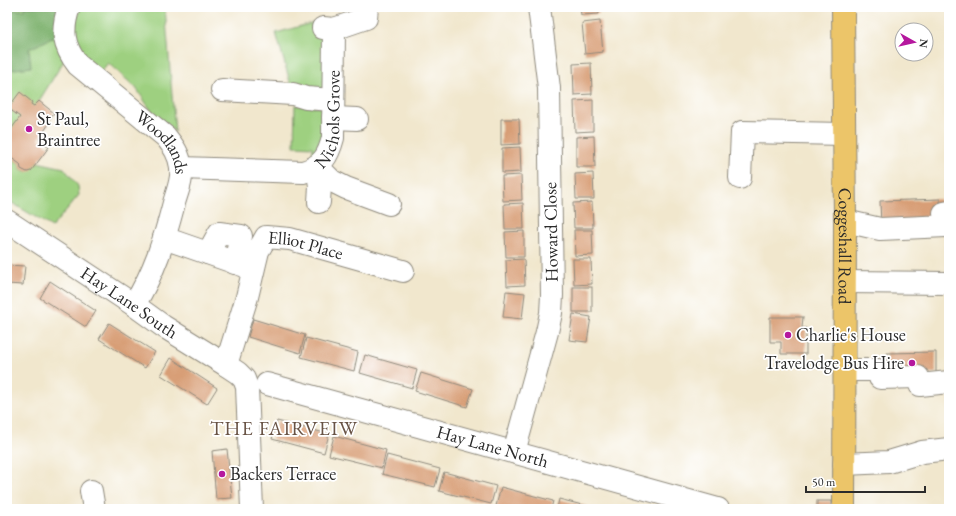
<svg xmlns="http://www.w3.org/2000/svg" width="956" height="516" viewBox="0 0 956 516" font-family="'EB Garamond',serif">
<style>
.green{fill:#9ed080;stroke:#647e56}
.forest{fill:#7eb26e;stroke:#546e4c}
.building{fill:#d89e76}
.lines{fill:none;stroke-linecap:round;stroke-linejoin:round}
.minor-casing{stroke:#8e897c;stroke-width:24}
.major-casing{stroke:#8e897c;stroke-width:24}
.minor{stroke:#fff;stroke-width:22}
.major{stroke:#ecc569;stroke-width:22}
.poi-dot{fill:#b5179e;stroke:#fff;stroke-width:1.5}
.labels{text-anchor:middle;stroke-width:3.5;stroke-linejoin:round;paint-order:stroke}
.street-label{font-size:18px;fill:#2b2b2b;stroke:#fff}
.poi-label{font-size:18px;fill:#2b2b2b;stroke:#fff;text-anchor:start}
.quarter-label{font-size:20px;letter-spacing:1px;fill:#685345;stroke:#fff}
</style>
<rect width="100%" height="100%" fill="#fff"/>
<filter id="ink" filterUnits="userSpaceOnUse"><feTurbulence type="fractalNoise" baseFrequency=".025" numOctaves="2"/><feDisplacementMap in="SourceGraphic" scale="8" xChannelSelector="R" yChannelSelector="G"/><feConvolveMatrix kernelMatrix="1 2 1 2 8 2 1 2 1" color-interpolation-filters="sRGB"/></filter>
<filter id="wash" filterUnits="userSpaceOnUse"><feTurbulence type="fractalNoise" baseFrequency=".012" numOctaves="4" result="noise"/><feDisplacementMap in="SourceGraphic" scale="16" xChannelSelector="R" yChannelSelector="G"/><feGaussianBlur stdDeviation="0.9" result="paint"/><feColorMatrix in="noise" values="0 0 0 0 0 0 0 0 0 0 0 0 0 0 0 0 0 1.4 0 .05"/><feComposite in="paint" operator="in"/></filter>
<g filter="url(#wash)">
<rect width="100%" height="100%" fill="#f1e7cd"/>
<g class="green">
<polygon points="7,7 62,7 65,59 39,101 7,137"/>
<path d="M79 7H165L175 132 152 112 136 88 108 63 101 72C95 68 89 63 84 58 71 41 75 26 79 7Z"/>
<polygon points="319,21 330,35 325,86 321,89 292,89 276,33"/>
<polygon points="295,105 325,108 325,144 312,160 313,147 294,146"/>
<polygon points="7,155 20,164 21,169 27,172 37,162 64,168 78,186 79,195 52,227 7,200"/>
</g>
<polygon class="forest" points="25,7 62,7 56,36 29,49 31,67 7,70 7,10 24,10"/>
<g id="blocks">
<g class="building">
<polygon points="580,7 598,7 599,14 581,15"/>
<polygon points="600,21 603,52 585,54 582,23"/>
<polygon points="591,63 592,94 574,95 573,64"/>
<polygon points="20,92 32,102 31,104 34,106 39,101 54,113 48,121 50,122 39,139 49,147 31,171 27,172 21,169 20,164 7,155 7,135 20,117 8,108"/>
<polygon points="593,100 593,131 575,132 574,101"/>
<polygon points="501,119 519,119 520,144 501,145"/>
<polygon points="594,136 595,167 576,167 576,137"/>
<polygon points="520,147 521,172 502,173 502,148"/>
<polygon points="593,173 594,199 576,199 575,174"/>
<polygon points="521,175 522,200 503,201 502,176"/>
<polygon points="940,199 941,222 881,225 880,201"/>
<polygon points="592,202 593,228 574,228 573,203"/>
<polygon points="523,203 524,229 505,229 504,204"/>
<polygon points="574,230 592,230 593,255 575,256"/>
<polygon points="524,231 524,257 506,257 505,232"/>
<polygon points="524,259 525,285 507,286 506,260"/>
<polygon points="573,259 591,259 592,284 574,285"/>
<polygon points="7,265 25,266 23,285 7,284"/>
<polygon points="50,281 96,311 86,327 40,298"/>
<rect x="573" y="287" width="19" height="25"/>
<polygon points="506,291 525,293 522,319 503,317"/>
<polygon points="573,314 591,317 587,342 569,340"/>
<polygon points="770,317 803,317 802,328 806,328 806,354 781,354 781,342 770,342"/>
<polygon points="253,319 305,335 300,353 248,337"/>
<polygon points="109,323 155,352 145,368 99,339"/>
<polygon points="306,338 358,352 354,371 301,357"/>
<polygon points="936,352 936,373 887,374 887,353"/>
<polygon points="365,355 417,370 412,388 360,373"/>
<polygon points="171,358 217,388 207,404 161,375"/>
<polygon points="421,373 473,389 467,407 415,391"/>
<polygon points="277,421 329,434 324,453 272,439"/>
<polygon points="334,436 386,450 382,468 329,455"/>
<polygon points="227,449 232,498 216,499 212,451"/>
<polygon points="387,455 440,469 435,487 382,474"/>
<polygon points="444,472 496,486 491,504 439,491"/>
<polygon points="501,487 553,501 551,509 508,509 496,506"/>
<polygon points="559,499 594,508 594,509 557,509"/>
<rect x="817" y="501" width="14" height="8"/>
</g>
</g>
</g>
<g filter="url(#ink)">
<use href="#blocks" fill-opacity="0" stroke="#8e897c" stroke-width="1"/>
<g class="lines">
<g class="minor-casing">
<g id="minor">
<path id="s1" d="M69 7C61 30 63 46 78 65L166 137C174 147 179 154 181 167 183 179 177 192 174 203 164 241 155 271 134 305"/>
<polyline points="323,28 334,29 366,18 367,7"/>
<polyline points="222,90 293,94 306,98 333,100"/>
<polyline points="333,118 357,119"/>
<polyline points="317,166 332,181 346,188 389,204"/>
<polyline points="317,166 320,186 319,202"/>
<path id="s2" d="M181 168 303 172C322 166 328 157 333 138L334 29"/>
<polyline points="740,178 742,132 844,134"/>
<path id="s3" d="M7 221 134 305 163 326 226 365 238 373 244 379 247 387 252 509"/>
<polyline points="845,221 880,229 946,226 944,213 949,212"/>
<polyline points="164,238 242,265"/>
<polyline points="208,253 219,233 241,236 235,263"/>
<polyline points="845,282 949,283"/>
<path id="s4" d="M226 365 247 297 258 251 266 237 290 239 403 271"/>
<polyline points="845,370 879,370 880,378 918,377 920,385 949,382"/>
<path id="s5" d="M267 384 718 509"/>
<polyline points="514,452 547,332 551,313 552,295 549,88 539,7"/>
<polyline points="844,464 889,462 922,452 949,449"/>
<polyline points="91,491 94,509"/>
</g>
</g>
<g class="major-casing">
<g id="major">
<path id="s6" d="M843 7 845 221 844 509"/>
</g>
</g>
<use href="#minor" class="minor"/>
<use href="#major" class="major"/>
</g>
</g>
<g class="poi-dot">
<circle cx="29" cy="129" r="4"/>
<circle cx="788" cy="335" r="4"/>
<circle cx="912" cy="363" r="4"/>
<circle cx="222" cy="474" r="4"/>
</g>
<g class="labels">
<g class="street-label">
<text dy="6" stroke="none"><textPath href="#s2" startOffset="188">Nichols Grove</textPath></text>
<text dy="6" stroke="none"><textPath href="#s1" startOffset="178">Woodlands</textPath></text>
<text transform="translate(551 232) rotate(-91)" y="6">Howard Close</text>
<text dy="6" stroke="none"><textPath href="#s6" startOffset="239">Coggeshall Road</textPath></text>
<text dy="6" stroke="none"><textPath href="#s4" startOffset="175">Elliot Place</textPath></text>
<text dy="6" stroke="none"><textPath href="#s3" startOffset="147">Hay Lane South</textPath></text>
<text dy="6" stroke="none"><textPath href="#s5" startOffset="234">Hay Lane North</textPath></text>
</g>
<g class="poi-label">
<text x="37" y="125">St Paul,<tspan x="37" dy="21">Braintree</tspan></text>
<text x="796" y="341">Charlie's House</text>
<text x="904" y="369" text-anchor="end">Travelodge Bus Hire</text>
<text x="230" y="480">Backers Terrace</text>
</g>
<g class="quarter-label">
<text x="284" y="435">THE FAIRVEIW</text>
</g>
</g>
<rect width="956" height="516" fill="none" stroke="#fff" stroke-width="24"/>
<g transform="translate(914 42) rotate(98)"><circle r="19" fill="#ffffff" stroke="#aaaaaa"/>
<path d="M0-3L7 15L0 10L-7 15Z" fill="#b5179e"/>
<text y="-6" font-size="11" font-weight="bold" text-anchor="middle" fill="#2b2b2b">N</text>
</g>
<path d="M806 486v6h119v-6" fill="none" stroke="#2b2b2b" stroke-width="2"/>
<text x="812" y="486" font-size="12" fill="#2b2b2b" stroke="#ffffff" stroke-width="3" paint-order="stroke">50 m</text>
</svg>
